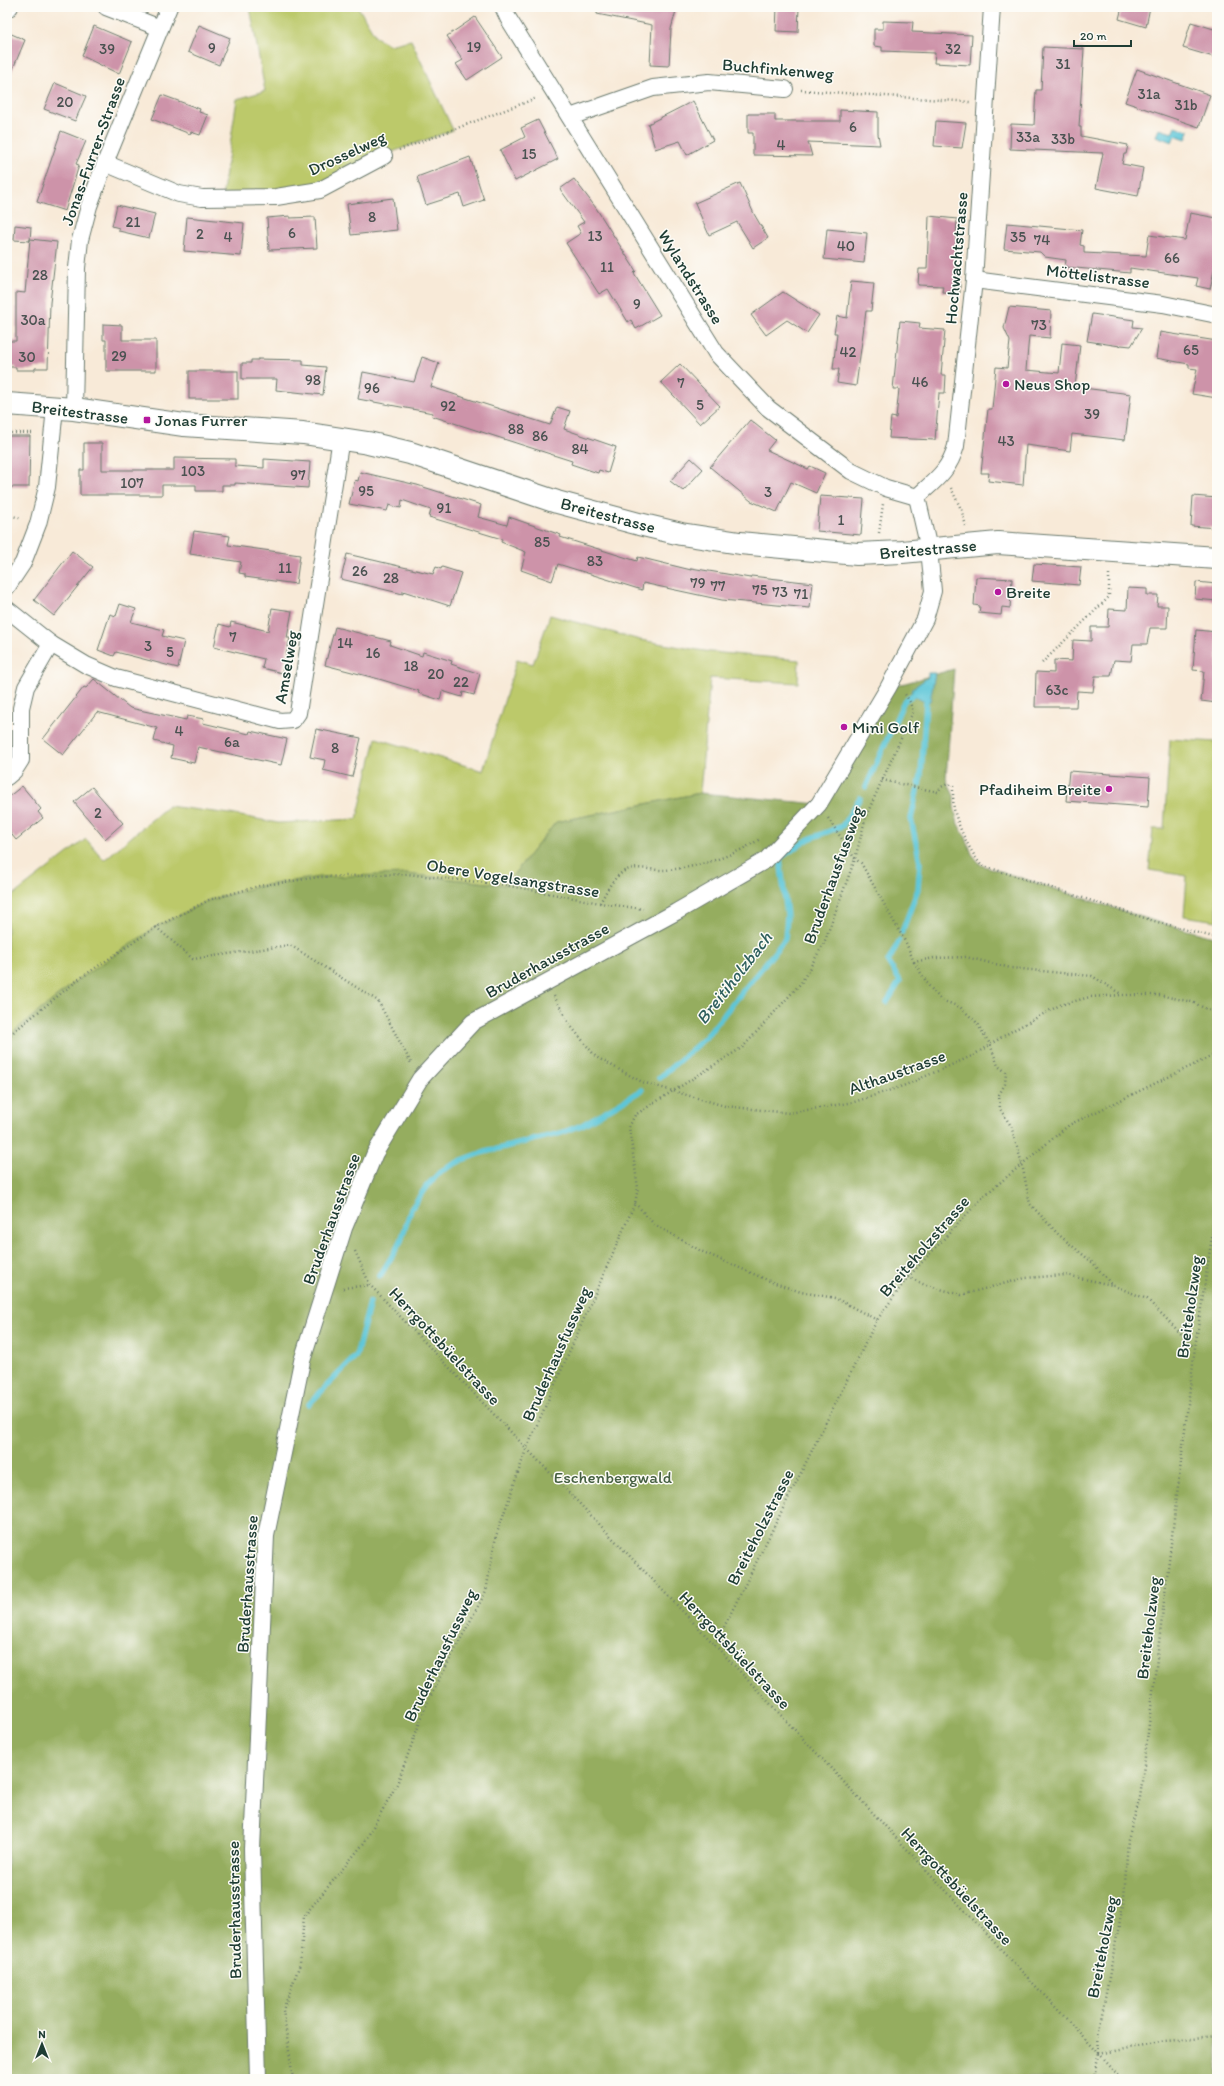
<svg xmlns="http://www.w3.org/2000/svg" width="1224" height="2086" viewBox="0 0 1224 2086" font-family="Itim,sans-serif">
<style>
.green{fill:#bcc96b;stroke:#6e8350}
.forest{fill:#95ad5f;stroke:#5a754a}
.water{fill:#5dc6d8;stroke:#3e8286}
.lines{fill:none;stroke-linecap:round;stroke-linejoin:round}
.stream{stroke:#5dc6d8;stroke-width:5.5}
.building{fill:#cd93a9}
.minor-casing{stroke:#6b7a6d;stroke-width:18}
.secondary-casing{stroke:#6b7a6d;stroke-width:24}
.path{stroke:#6b7a6d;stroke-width:2.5;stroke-dasharray:1 3;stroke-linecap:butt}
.minor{stroke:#fff;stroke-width:16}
.secondary{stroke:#fff;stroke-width:22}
.poi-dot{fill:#b5179e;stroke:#fdfcf7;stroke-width:1.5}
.labels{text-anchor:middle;stroke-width:3;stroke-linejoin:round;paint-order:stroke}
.number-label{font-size:15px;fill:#4a5251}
.street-label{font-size:17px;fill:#1f3d34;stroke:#fdfcf7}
.poi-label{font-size:17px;fill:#1f3d34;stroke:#fdfcf7;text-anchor:start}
.park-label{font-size:17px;fill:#466042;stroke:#fdfcf7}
.water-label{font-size:18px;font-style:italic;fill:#2e5f5d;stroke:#fdfcf7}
</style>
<rect width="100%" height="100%" fill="#fdfcf7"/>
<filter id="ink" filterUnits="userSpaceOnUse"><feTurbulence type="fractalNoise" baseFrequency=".025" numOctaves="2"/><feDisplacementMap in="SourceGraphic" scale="8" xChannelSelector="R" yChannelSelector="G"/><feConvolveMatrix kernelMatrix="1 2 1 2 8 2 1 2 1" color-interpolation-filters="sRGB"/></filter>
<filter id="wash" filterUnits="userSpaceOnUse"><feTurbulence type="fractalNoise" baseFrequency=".012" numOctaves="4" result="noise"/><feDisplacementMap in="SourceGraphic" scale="16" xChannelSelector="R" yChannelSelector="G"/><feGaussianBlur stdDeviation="0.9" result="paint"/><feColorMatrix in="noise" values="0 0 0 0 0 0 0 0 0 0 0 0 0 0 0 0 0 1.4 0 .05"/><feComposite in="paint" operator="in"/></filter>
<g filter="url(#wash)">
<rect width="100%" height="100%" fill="#f8ead8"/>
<g class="green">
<polygon points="250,7 358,7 376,37 389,45 411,40 453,130 384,155 320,190 222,198 237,99 265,91"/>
<polygon points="550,615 640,640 710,652 799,660 798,683 710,678 700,793 556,822 505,885 407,874 79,979 7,1037 7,900 86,839 104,860 168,806 230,814 278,823 357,819 376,738 483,771 517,659 533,664"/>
<polygon points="1170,739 1217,742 1217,921 1184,916 1187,876 1149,870 1153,829 1164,829"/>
</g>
<polygon class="forest" points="954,669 946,779 954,796 954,807 958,824 966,838 972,854 981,865 1154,921 1217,938 1217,2079 7,2079 7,1037 79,979 156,927 209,900 259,886 319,877 407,874 505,885 556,822 700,793 819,804 888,688"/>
<g class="water">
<polygon points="1175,126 1189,131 1186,139 1175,135 1172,142 1156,136 1159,129 1172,133"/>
<polygon points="928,673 935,673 930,701 926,702 910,695 913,688 928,677"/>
</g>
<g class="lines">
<g class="stream">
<polyline points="919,785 921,775 926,702"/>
<polyline points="866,787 904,701 911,696"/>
<polyline points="902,932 918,889 920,862 911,819 917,791"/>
<polyline points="887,1002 900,981 888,962 899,941"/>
<polyline points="659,1078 705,1038 785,939 787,916 780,858 809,839 842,826 860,798"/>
<polyline points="380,1276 401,1241 411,1209 426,1187 441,1171 462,1160 481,1153 561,1133 582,1125 642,1090"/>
<polyline points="309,1404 356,1356 370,1302"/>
</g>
</g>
<g id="blocks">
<g class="building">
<polygon points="597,7 677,7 671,29 669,66 650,65 652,25 597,14"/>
<polygon points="777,7 799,7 798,32 776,31"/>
<polygon points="1122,7 1150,7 1146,27 1119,19"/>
<polygon points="475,17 502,57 467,80 456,64 463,60 447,36"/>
<polygon points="883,21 913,22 912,32 972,35 970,65 934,63 935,53 882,51 882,47 874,46 874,29 883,29"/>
<polygon points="1191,22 1217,30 1217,58 1183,48"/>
<polygon points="199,25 230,38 219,65 188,52"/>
<polygon points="94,26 132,42 119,74 82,56"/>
<polygon points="7,32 25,40 7,83"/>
<polygon points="1043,47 1084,49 1079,127 1081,127 1081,136 1128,145 1126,154 1124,154 1122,164 1143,168 1138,196 1096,188 1103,153 1010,149 1011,124 1034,125 1036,90 1041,90"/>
<polygon points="1137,69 1210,95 1199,127 1125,102"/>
<polygon points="55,83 86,96 75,121 44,109"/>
<polygon points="162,95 200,109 199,112 208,115 200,135 191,132 190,134 152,119"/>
<polygon points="693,101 713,140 687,155 680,141 655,149 648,124"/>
<polygon points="840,110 878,112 878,134 880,145 808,142 812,156 753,155 753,133 748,133 748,114 775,114 775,121 840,121"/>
<polygon points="538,120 558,159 515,181 500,150 525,137 521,128"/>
<polygon points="936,121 966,123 962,148 934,146"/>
<polygon points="61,131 86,141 76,164 79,165 65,211 37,202"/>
<polygon points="470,157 484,200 464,207 460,194 426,205 417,177"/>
<polygon points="574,179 596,208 636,271 634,273 660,315 636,329 631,320 628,322 608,289 599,294 566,243 581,233 577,226 584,222 560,189"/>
<polygon points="740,183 754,214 768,238 753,248 737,222 709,235 695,203"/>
<polygon points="393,198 397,230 351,235 347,204"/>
<polygon points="117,205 155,214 149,238 119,231 119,228 112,226"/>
<polygon points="1190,213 1217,218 1217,257 1210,289 1196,286 1198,278 1130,268 1130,273 1065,267 1066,260 1045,257 1040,252 1004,249 1007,223 1082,230 1080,245 1084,246 1084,253 1146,256 1149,235 1185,240"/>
<polygon points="290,216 290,218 315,217 317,248 269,250 267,218"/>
<polygon points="929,216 957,219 954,277 960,277 960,293 942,292 943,286 918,285 919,269 927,269"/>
<polygon points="187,217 244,223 241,256 184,251"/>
<polygon points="15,225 31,227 30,241 14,240"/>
<polygon points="827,229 867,233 864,263 824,259"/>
<polygon points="30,239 57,242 50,303 48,368 35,368 35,370 16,370 16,367 7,367 7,341 16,341 16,292 25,293"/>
<polygon points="851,281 874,283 871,311 866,311 856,386 837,383 839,369 833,369 837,333 834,333 837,316 847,318"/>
<polygon points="783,292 819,315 807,333 787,320 766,335 751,315"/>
<polygon points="1009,307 1051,311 1050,338 1029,336 1026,370 1059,373 1062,343 1080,345 1075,387 1131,394 1125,440 1072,434 1070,451 1026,445 1023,485 988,481 989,473 981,473 988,409 992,409 996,367 1007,368 1010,341 1004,328"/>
<polygon points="1092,314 1134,320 1133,327 1142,328 1131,346 1121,345 1120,346 1087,341"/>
<polygon points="900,321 920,323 919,328 945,330 941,375 946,375 945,393 939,393 935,440 889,438 891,417 896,418 899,389 893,389"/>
<polygon points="103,324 122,325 122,340 156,340 156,371 106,371 106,340 103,340"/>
<polygon points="1160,332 1217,341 1217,398 1192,394 1197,369 1189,368 1189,364 1156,358"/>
<polygon points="422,357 439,363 431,387 550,425 557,407 570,411 564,429 616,447 608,473 599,470 598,473 571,464 572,461 432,416 433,413 358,399 363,372 414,382"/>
<polygon points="258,359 303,360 303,365 326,367 323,395 276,390 277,379 242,379 242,363 251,363 251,360 258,360"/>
<polygon points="680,364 720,406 700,424 661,382"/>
<rect x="189" y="371" width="49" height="28"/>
<polygon points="750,420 775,440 767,450 808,469 810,466 825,473 816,493 791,482 777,512 751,501 710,467"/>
<polygon points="7,436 30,436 29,487 7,487"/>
<polygon points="84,443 102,443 102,470 174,470 174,458 235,459 235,466 264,468 264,459 310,462 308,488 235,483 235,485 222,485 222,491 196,491 196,485 162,485 162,495 80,495 80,470 84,470"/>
<polygon points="691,458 703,469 683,491 670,481"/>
<polygon points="360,472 417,485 481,505 478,517 507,525 509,517 561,535 560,537 637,561 638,557 691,570 691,568 750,578 751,576 813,583 810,608 722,600 643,583 642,590 558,564 552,581 521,570 526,552 501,542 502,539 429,517 431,510 402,500 401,508 389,505 387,511 349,504 355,480 358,481"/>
<polygon points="820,496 864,499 861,535 817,531"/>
<polygon points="1193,496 1217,498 1217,528 1191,526"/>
<polygon points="194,531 230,536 228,545 300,555 296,584 245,577 245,574 239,573 241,562 190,554"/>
<polygon points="72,551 93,567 54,616 34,600"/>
<polygon points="347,554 433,574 436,567 441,569 442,567 461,573 450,606 403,591 403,594 341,579"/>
<polygon points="1034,564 1081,567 1079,585 1032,581"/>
<polygon points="976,577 1012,579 1010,608 1002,607 1001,615 979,613 980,606 974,605"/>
<polygon points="1196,582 1217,584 1217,601 1195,599"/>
<polygon points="1128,588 1147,589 1147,595 1158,595 1157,606 1168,606 1167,628 1150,628 1147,644 1133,644 1131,661 1114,660 1111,676 1095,676 1093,692 1077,691 1076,707 1035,707 1036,672 1054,673 1054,660 1072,661 1073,640 1091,641 1091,627 1108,627 1109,609 1127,610"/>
<polygon points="120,604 136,609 131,622 164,630 162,636 184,641 178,668 116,652 114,656 98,650 110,614 116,616"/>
<polygon points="272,608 292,611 287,638 290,638 282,673 262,668 264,659 214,647 219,624 230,627 231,622 268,631"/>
<polygon points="335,627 391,641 390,645 422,656 423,652 452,661 451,664 480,674 474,695 463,692 462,697 442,691 440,700 418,693 419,691 379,679 325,665"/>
<polygon points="1196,630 1217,632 1217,703 1201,701 1204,671 1193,670"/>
<polygon points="94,679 130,708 186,720 187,716 204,719 203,723 249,734 250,731 287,739 281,765 198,747 194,763 171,758 173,746 154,741 157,728 97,712 63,755 43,739 84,687 86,688"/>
<polygon points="316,729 361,738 352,777 323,770 325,760 310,757"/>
<polygon points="1069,771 1150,777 1148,807 1066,801"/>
<polygon points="22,786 41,809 38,812 43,818 16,840 7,829 7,798"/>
<polygon points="92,787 123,823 105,839 74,802"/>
</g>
</g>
</g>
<g filter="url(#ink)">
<use href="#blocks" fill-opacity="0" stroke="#6b7a6d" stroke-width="1"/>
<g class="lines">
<g class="minor-casing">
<g id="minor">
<polyline points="106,7 160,28"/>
<polyline points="503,7 508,18 716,353 768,408 851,471 886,488 917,497"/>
<polyline points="7,9 10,7"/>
<polyline points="570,117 653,88 709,82 785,89"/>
<polyline points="105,163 179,194 202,198 276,197 320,190 384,156"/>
<polyline points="974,280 1163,304 1217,315"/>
<polyline points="74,409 77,268 80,240 89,206 105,163 169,7"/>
<path d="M917 497C935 480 949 471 956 446L974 280 992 7"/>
<polyline points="7,587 23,563 38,524 47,487 55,408"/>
<polyline points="7,609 51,644 26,687 21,708 21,760 14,771 7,777"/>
<polyline points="51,644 86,665 116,678 280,721 293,720 298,713 341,438"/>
<polyline points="258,2079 252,1849 266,1536 302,1361 344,1228 375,1153 420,1079 473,1022 676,912 766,860 819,804 888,688 925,619 933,591 929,549 917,497"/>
</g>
</g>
<g class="secondary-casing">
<polyline id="secondary" points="7,404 74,409 184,425 303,433 368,443 410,453 557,502 639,524 681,534 740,543 857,554 902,552 998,543 1217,558"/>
</g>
<g class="path">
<polyline points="219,7 229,7"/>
<polyline points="801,90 970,102"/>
<polyline points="399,150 537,98"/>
<polyline points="7,433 35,433"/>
<polyline points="951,488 961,509 966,526"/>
<polyline points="7,514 22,519"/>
<polyline points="879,533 883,504"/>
<polyline points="1042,663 1109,597 1109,571"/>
<path d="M882 780 938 792 941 787 948 784 953 786C953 794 953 802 954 809 958 827 970 851 981 865L1154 921 1217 938"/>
<polyline points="828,818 855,859 861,863 906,943 914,962 934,958 966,957 1011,968 1092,976 1121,994"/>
<path d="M600 903C606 892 612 879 623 872 634 864 652 871 665 870 697 868 734 856 760 839"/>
<polyline points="156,927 193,959 290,945 378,1001 411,1063"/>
<polyline points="914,962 929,986 941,1000 960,1007 976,1022 990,1044 998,1066 1006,1072 1005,1084 999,1095 1000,1109 1011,1126 1022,1164 1030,1204 1059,1235 1093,1263 1112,1285"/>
<polyline points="554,996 570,1025 596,1057 642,1082 725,1106 789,1113 854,1102 903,1086 972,1056 1010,1032 1060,1005 1090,997 1121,995 1159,995 1192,1002 1217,1014"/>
<polyline points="7,1037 79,979 156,927 209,900 259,886 319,877 407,874 505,885 600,903 643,909"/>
<polyline points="635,1203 654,1224 701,1251 772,1282 801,1292 835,1298 877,1320"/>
<polyline points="355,1251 370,1285 715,1645 1123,2079"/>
<polyline points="908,1277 923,1284 961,1295 1025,1278 1066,1275 1112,1285 1147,1299 1194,1347"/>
<polyline points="343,1288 370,1285"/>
<polyline points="715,1645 877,1320 908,1277 984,1196 1069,1125 1212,1056 1217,1052"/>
<polyline points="1099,2053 1098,2035 1124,1899 1128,1839 1140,1798 1195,1347 1217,1204"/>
<polyline points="1099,2054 1165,2041 1217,2037"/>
<polyline points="293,2079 283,2010 300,1964 304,1916 364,1843 397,1784 427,1703 486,1591 496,1536 526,1450 635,1203 638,1188 629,1127 635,1115 743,1047 801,983 824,943 855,859 866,816 913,712 910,702 905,694"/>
<polyline points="1093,2079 1095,2066 1099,2054"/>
</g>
<use href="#minor" class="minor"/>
<use href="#secondary" class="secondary"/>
</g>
</g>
<g class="poi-dot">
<circle cx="1006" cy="384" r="4"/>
<rect x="143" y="416" width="8" height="8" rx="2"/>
<circle cx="998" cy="592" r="4"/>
<circle cx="844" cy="727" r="4"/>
<circle cx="1109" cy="789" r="4"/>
</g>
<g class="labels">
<g class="number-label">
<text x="474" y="52">19</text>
<text x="212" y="53">9</text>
<text x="107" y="54">39</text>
<text x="953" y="54">32</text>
<text x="1063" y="69">31</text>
<text x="1149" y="99">31a</text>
<text x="65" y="107">20</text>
<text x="1186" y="110">31b</text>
<text x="853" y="132">6</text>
<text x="1028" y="142">33a</text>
<text x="1063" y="144">33b</text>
<text x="781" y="150">4</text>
<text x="529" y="159">15</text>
<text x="372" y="222">8</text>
<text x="133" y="227">21</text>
<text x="292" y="238">6</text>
<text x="200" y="239">2</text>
<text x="595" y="241">13</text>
<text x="228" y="242">4</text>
<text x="1018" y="242">35</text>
<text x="1042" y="245">74</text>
<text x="846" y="251">40</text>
<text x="1172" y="263">66</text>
<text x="607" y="272">11</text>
<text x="40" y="280">28</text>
<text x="637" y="309">9</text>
<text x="33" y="325">30a</text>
<text x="1039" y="330">73</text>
<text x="1191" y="355">65</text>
<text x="848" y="357">42</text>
<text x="119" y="361">29</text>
<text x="27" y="362">30</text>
<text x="313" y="385">98</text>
<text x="920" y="387">46</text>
<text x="681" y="388">7</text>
<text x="372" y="393">96</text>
<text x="700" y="410">5</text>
<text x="448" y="411">92</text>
<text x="1092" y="419">39</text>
<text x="516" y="434">88</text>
<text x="540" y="441">86</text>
<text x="1006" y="446">43</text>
<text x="580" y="454">84</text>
<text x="193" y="476">103</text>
<text x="298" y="480">97</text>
<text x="132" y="488">107</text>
<text x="366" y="496">95</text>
<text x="768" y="497">3</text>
<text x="444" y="513">91</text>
<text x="841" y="525">1</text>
<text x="542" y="547">85</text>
<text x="595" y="566">83</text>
<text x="285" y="573">11</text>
<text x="360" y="576">26</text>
<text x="391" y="583">28</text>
<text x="698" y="588">79</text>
<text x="718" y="591">77</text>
<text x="760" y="595">75</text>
<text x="780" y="597">73</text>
<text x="801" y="599">71</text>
<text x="233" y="642">7</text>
<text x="345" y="648">14</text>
<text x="148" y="651">3</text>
<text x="170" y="657">5</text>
<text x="373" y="658">16</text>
<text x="411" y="671">18</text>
<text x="436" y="679">20</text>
<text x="461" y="687">22</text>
<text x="1057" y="695">63c</text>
<text x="179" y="736">4</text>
<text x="232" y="747">6a</text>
<text x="335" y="753">8</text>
<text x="98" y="818">2</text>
</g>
<g class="street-label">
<text transform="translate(778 69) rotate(5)" y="6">Buchfinkenweg</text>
<text transform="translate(93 151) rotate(-70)" y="6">Jonas-Furrer-Strasse</text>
<text transform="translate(347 153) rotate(-25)" y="6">Drosselweg</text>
<text transform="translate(956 258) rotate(-85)" y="6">Hochwachtstrasse</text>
<text transform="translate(1098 276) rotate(7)" y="6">Möttelistrasse</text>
<text transform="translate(691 277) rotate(58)" y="6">Wylandstrasse</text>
<text transform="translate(80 412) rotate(7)" y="6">Breitestrasse</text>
<text transform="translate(608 515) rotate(15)" y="6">Breitestrasse</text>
<text transform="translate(928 549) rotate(-5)" y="6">Breitestrasse</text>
<text transform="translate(286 667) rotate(-80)" y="6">Amselweg</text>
<text transform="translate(833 875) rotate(-70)" y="6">Bruderhausfussweg</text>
<text transform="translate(513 878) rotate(9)" y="6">Obere Vogelsangstrasse</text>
<text transform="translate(547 960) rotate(-29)" y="6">Bruderhausstrasse</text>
<text transform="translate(897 1072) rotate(-20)" y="6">Althaustrasse</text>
<text transform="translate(331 1219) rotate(-70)" y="6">Bruderhausstrasse</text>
<text transform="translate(924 1246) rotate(-49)" y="6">Breiteholzstrasse</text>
<text transform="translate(1189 1307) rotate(-82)" y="6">Breiteholzweg</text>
<text transform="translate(445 1346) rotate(47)" y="6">Herrgottsbüelstrasse</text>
<text transform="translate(556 1354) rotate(-66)" y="6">Bruderhausfussweg</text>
<text transform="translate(760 1527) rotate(-63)" y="6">Breiteholzstrasse</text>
<text transform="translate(247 1584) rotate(-86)" y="6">Bruderhausstrasse</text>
<text transform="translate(1148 1628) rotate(-83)" y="6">Breiteholzweg</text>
<text transform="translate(735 1650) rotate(47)" y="6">Herrgottsbüelstrasse</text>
<text transform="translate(440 1655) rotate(-64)" y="6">Bruderhausfussweg</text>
<text transform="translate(957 1886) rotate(47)" y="6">Herrgottsbüelstrasse</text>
<text transform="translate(234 1910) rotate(-91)" y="6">Bruderhausstrasse</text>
<text transform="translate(1102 1947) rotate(-79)" y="6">Breiteholzweg</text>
</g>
<g class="poi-label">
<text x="1014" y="390">Neus Shop</text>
<text x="155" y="426">Jonas Furrer</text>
<text x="1006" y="598">Breite</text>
<text x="852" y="733">Mini Golf</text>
<text x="1101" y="795" text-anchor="end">Pfadiheim Breite</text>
</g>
<g class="park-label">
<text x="613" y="1483">Eschenbergwald</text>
</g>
<g class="water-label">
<text transform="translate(734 978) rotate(-52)" y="6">Breitiholzbach</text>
</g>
</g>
<rect width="1224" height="2086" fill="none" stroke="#fdfcf7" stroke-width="24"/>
<g transform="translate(42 2044)" stroke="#fdfcf7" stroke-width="3" paint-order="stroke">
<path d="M0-3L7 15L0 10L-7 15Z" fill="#1f3d34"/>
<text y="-6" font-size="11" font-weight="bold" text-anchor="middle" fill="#1f3d34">N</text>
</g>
<path d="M1074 40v6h57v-6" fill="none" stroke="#1f3d34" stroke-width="2"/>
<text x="1080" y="40" font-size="12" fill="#1f3d34" stroke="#fdfcf7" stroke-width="3" paint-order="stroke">20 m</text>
</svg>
